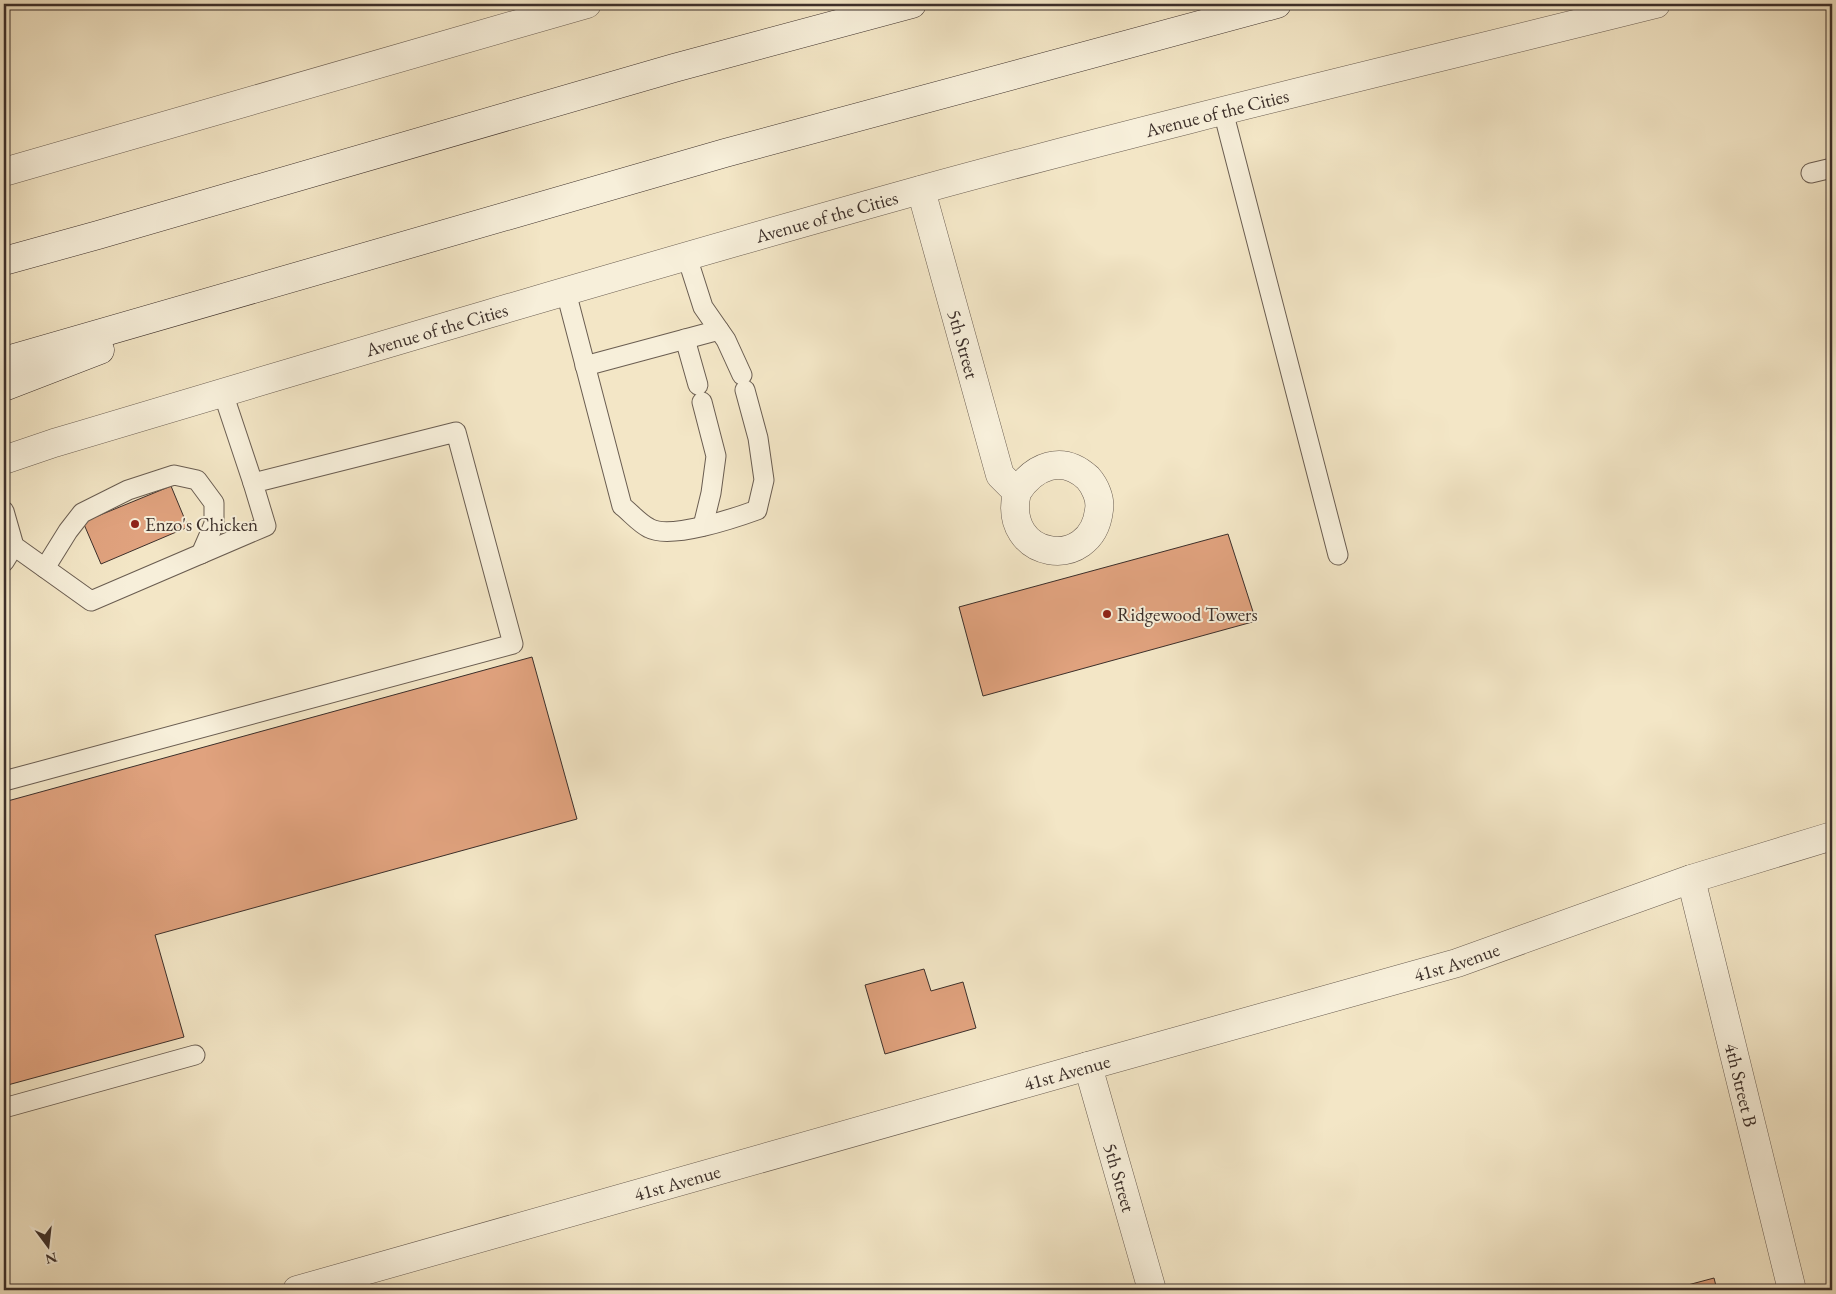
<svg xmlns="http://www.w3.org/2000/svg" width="1836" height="1294" viewBox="0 0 1836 1294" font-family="'EB Garamond',serif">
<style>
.building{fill:#e0a27e;stroke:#3c2f2a}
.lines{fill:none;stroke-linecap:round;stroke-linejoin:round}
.service-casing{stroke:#6a5d51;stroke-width:21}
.minor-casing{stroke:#6a5d51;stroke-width:29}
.tertiary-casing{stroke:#6a5d51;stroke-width:29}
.secondary-casing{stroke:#3c2f2a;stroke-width:29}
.service{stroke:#f7efda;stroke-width:19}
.minor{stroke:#f7efda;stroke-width:28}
.tertiary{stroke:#f7efda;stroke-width:28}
.secondary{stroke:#f7efda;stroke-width:28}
.poi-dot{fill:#8f2418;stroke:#f7efda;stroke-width:2}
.labels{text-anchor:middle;stroke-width:4;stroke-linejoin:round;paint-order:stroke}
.street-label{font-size:19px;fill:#3c2f2a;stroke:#f7efda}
.poi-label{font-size:19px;fill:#3c2f2a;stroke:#f7efda;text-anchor:start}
</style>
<rect width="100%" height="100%" fill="#f3e6c6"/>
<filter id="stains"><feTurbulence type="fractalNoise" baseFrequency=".004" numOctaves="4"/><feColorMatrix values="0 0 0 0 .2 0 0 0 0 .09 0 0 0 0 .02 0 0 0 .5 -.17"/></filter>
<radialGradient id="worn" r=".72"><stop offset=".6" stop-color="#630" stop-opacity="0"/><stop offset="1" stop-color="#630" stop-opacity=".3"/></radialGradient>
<g class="building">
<polygon points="171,486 188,527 101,564 83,522"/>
<polygon points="1228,534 1256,621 983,696 959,607"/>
<polygon points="532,657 577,819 155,935 184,1037 4,1086 4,802"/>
<polygon points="924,969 931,991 963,982 976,1028 885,1054 865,985"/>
<polygon points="1714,1278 1717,1290 1669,1290"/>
</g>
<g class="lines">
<g class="service-casing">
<g id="service">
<polyline points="1223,111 1338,555"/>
<polyline points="1811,173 1832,168"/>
<polyline points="687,257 703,307 726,340 742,375"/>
<path d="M566 292 622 506C631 513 639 523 649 528 670 540 735 518 757 510L764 480 758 438 745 390"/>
<polyline points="685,339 698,385"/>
<polyline points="585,366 719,330"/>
<polyline points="223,393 253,483"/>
<polyline points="702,402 716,456 711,493 703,526"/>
<polyline points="4,511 14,546 91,601 266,526 253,483 456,432 513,644 4,781"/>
<polyline points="4,562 14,546"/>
<polyline points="45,568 68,531 82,513 128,490 174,475 197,480 214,503 214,524 201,554"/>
<polyline points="4,1108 195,1055"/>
</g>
</g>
<g class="minor-casing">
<g id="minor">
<path id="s1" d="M921 190 1000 475 1017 492C1001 560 1092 573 1099 510 1101 499 1095 486 1088 478 1062 454 1034 466 1017 492"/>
<path id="s2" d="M1691 879 1792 1290"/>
<path id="s3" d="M1088 1066 1152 1290"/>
<path id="s4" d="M297 1290 1088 1066 1457 963 1691 879 1832 836"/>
</g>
</g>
<g class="tertiary-casing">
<g id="tertiary">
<polyline points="4,172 587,4"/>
<path id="s5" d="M4 460 54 443C342 357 630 271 920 190 1164 123 1411 65 1656 4"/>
</g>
</g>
<g class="secondary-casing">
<g id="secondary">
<polyline points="4,261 98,235 674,68 912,4"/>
<polyline points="4,361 725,153 1277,4"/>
<polyline points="4,387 100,350"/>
</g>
</g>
<use href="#service" class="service"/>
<use href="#minor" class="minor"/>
<use href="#tertiary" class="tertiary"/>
<use href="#secondary" class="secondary"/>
</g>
<g class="poi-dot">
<circle cx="135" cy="524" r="5"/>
<circle cx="1107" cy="614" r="5"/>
</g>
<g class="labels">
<g class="street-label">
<text dy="7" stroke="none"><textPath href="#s5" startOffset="1262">Avenue of the Cities</textPath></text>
<text dy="7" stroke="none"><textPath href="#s5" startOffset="858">Avenue of the Cities</textPath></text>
<text dy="7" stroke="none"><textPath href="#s5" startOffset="452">Avenue of the Cities</textPath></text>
<text dy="7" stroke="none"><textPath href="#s1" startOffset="160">5th Street</textPath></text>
<text dy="7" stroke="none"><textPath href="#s4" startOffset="1205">41st Avenue</textPath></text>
<text dy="7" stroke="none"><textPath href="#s4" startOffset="800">41st Avenue</textPath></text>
<text dy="7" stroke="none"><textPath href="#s2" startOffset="212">4th Street B</textPath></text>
<text dy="7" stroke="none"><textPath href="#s3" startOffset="116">5th Street</textPath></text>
<text dy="7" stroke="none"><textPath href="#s4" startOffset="395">41st Avenue</textPath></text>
</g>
<g class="poi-label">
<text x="145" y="531">Enzo's Chicken</text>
<text x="1117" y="621">Ridgewood Towers</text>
</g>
</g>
<rect width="1836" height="1294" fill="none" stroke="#f3e6c6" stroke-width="20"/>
<rect x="5" y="5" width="1826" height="1284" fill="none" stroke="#3c2f2a" stroke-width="2.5"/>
<rect x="10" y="10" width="1816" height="1274" fill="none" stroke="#3c2f2a"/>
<g transform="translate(48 1246) rotate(165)" stroke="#f7efda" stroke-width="4" paint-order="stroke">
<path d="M0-4L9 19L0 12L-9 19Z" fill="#3c2f2a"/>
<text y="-8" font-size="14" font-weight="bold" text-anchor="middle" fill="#3c2f2a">N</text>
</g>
<rect width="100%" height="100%" filter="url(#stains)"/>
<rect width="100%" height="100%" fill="url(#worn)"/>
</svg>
